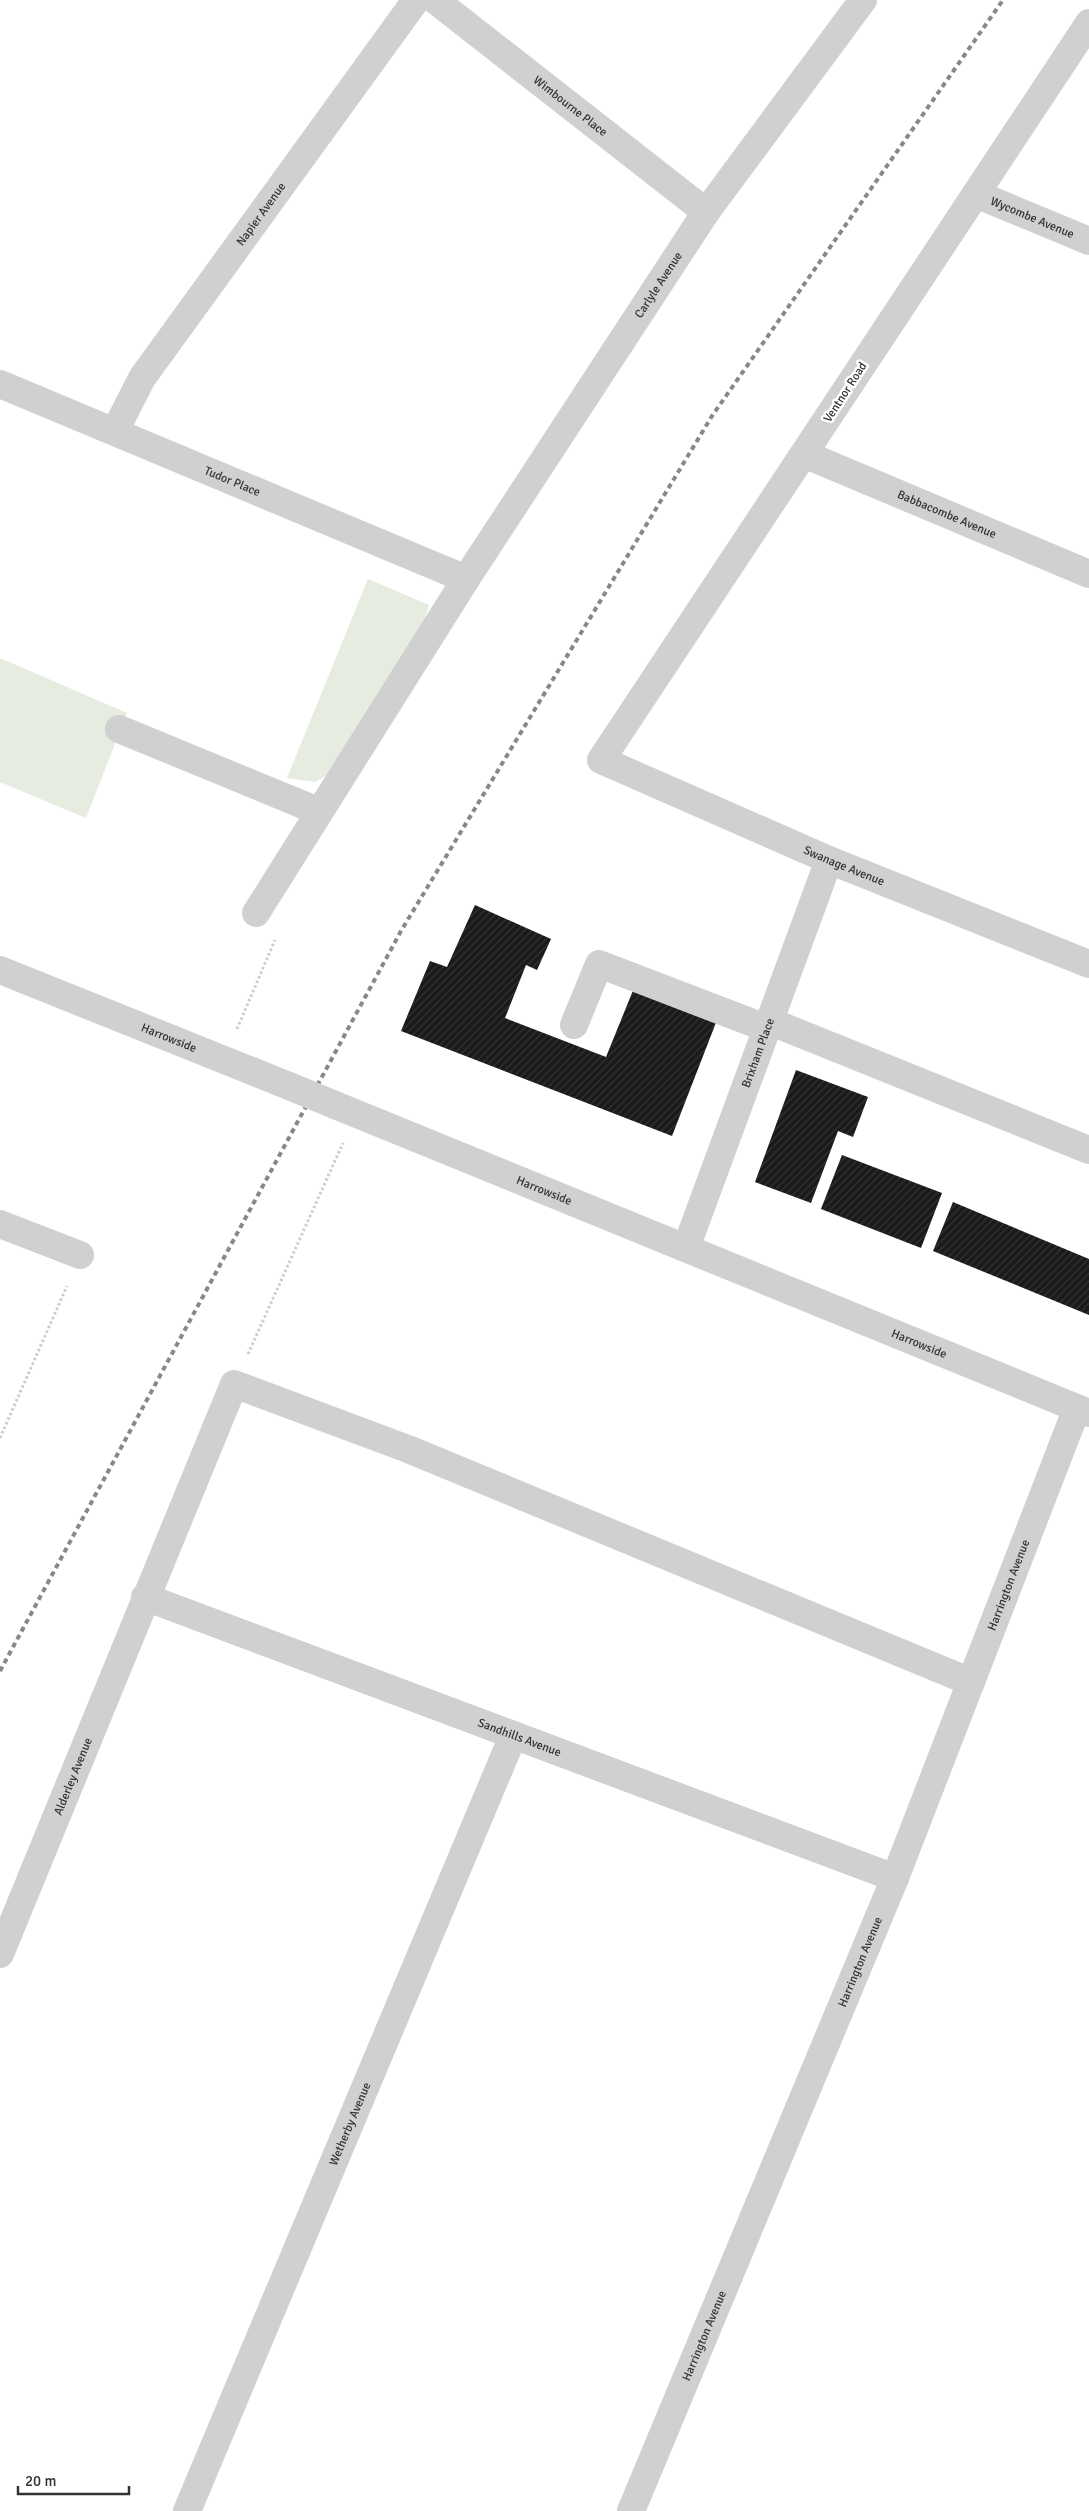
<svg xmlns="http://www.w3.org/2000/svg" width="1089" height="2511" viewBox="0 0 1089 2511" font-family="Signika,sans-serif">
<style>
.grass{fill:#e6ecdf}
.building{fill:url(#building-hatch)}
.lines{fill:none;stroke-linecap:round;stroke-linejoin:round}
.path{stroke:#cdcdcd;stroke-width:3;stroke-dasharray:2.5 2.5;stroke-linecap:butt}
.minor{stroke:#d0d0d0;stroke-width:28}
.rail{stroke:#888;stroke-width:4;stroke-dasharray:5 4;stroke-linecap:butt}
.minor-bridge{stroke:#d0d0d0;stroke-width:28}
.labels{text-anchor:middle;stroke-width:5;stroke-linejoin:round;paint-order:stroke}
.street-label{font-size:12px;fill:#333;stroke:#fff}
</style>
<defs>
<pattern id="building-hatch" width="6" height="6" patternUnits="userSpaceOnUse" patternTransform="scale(1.25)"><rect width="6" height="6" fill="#1a1a1a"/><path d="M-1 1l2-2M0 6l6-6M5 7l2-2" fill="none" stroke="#333"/></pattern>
</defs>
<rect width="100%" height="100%" fill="#fff"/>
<g class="grass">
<polygon points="368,579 429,605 422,630 329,774 315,782 287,778"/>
<polygon points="0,658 127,713 86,818 0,782"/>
</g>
<g class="building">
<polygon points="475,905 551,939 537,970 526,965 505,1018 606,1057 634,988 717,1020 672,1136 401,1031 430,961 447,967"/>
<polygon points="796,1070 868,1097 853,1137 838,1131 811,1203 755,1182"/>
<polygon points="842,1155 942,1193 921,1248 821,1209"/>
<polygon points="953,1202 1089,1259 1089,1315 933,1251"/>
</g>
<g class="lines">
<g class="path">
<polyline points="237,1029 275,940"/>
<polyline points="248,1354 343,1143"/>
<polyline points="0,1438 67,1286"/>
</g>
<g class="minor">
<path id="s1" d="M435 0 706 212"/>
<path id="s2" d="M1089 23 601 760 829 860 1089 964"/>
<path id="s3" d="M976 194 1089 241"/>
<path id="s4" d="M0 384 466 579"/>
<path id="s5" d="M115 431 142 378 416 0"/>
<path id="s6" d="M804 454 1089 574"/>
<polyline points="119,729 318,811"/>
<path id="s7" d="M256 913 466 579 706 212 863 0"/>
<path id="s8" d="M0 970 289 1086"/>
<polyline points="769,1021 1089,1150"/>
<polyline points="574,1025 599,964 766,1028"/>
<path id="s9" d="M335 1105 1089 1413"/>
<polyline points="0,1224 80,1255"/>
<path id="s10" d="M686 1248 829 860"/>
<path id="s11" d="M145 1597 895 1878"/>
<path id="s12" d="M0 1954 234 1384 408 1449 971 1682"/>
<path id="s13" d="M187 2511 513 1736"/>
<path id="s14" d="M631 2511 895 1878 1077 1408"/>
</g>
<polyline class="rail" points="0,1671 401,931 712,416 1003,0"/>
<polyline class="minor-bridge" points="289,1086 335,1105"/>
</g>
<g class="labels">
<g class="street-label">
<text dy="4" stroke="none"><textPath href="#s1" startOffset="172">Wimbourne Place</textPath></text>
<text dy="4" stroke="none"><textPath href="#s5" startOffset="262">Napier Avenue</textPath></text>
<text dy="4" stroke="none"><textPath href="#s3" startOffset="61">Wycombe Avenue</textPath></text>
<text dy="4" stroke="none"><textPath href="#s7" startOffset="746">Carlyle Avenue</textPath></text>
<text transform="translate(845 392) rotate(-57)" y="4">Ventnor Road</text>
<text dy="4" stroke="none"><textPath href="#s4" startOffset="252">Tudor Place</textPath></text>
<text dy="4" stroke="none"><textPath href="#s6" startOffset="155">Babbacombe Avenue</textPath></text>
<text dy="4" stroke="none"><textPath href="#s2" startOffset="1149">Swanage Avenue</textPath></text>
<text dy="4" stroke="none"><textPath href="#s8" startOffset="182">Harrowside</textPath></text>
<text dy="4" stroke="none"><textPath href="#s10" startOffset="208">Brixham Place</textPath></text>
<text dy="4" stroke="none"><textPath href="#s9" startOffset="226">Harrowside</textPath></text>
<text dy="4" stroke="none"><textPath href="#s9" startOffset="631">Harrowside</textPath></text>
<text dy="4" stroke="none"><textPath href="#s14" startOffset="1000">Harrington Avenue</textPath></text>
<text dy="4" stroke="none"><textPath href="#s11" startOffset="400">Sandhills Avenue</textPath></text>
<text dy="4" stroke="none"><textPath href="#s12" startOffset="192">Alderley Avenue</textPath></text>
<text dy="4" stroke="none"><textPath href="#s14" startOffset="595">Harrington Avenue</textPath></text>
<text dy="4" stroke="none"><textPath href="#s13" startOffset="420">Wetherby Avenue</textPath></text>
<text dy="4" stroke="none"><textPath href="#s14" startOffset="190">Harrington Avenue</textPath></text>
</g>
</g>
<path d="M18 2486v8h111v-8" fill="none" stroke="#333333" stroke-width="2.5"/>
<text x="25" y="2486" font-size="15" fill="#333333" stroke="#ffffff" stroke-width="4" paint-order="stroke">20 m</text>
</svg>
